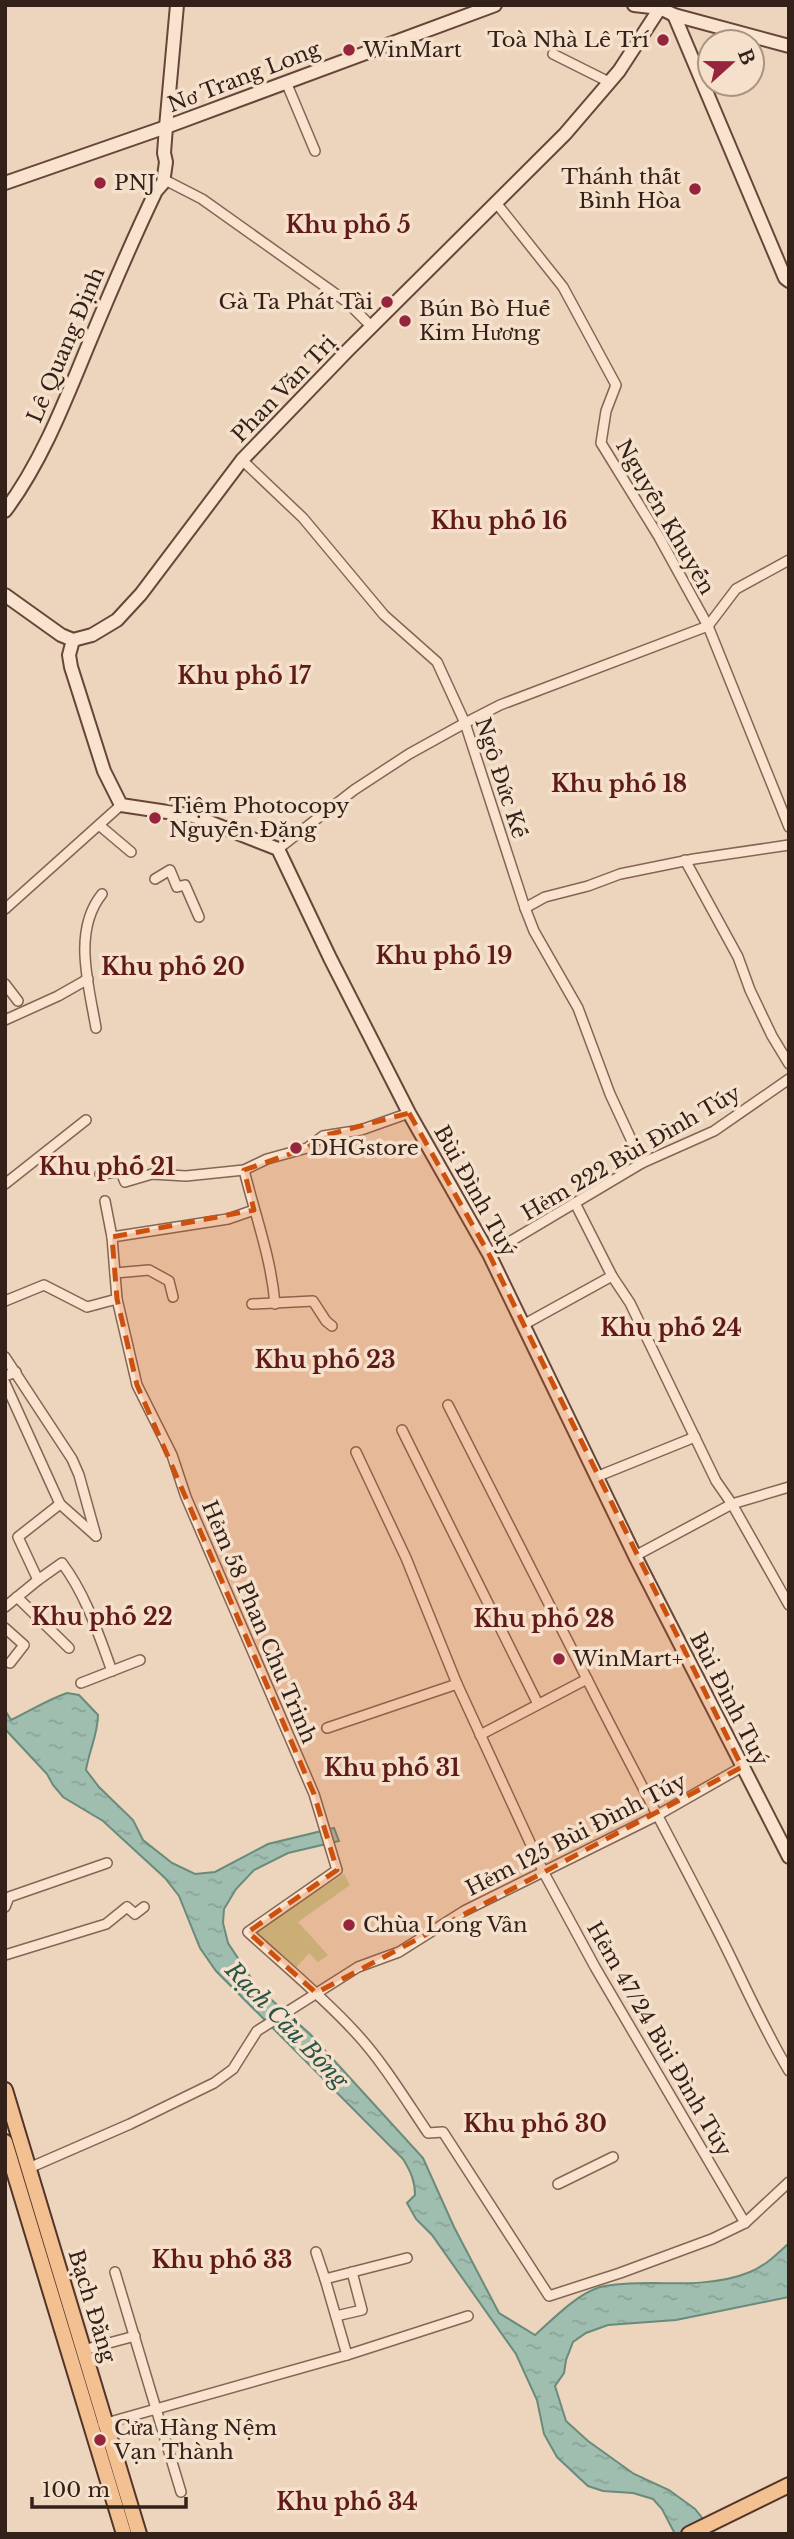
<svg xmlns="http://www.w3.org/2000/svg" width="794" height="2539" viewBox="0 0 794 2539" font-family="'Libre Baskerville',serif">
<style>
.green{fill:#cbc590}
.water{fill:url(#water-ripples);stroke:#688b7b;stroke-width:2}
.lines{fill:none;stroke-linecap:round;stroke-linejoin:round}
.street-casing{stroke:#846555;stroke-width:12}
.secondary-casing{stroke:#664639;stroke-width:16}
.primary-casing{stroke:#52342a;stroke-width:18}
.street{stroke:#f9e3ce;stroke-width:9}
.secondary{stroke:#f9e3ce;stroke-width:12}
.primary{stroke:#f3c091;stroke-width:14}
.marked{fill:#cd510e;fill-opacity:0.2;stroke:#cd510e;stroke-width:5;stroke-dasharray:14 9;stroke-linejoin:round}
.poi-dot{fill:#94253d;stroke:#f5e0cb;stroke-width:2.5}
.labels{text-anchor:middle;stroke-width:7;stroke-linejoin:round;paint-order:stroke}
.poi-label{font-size:21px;fill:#33211a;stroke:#f5e0cb;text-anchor:start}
.street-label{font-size:21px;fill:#33211a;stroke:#f5e0cb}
.neighbourhood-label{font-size:23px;font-weight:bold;fill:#601a1a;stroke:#f5e0cb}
.water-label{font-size:23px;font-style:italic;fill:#295448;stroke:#f5e0cb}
</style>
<defs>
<pattern id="water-ripples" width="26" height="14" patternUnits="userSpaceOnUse" patternTransform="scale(1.75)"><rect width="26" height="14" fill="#a0beaf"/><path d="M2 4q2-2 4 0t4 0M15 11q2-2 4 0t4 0" fill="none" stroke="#8aa396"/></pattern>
</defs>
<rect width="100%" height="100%" fill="#edd4bc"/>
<polygon class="green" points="344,1874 350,1885 298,1922 328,1955 318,1962 309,1953 295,1969 254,1931"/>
<path class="water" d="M67 1693 79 1695 98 1715C98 1734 89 1751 86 1770L99 1787 133 1820 143 1840 172 1863 195 1874 215 1872 268 1844 334 1828 339 1841 288 1853 254 1870 236 1889 224 1909 223 1923 228 1943 257 1987 310 2034 423 2158 454 2227 499 2313 535 2335C553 2319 577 2294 600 2287 618 2283 636 2283 654 2283 685 2284 721 2284 750 2272 765 2266 777 2254 789 2243V2297L676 2320 608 2325 586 2333 573 2342 566 2360 564 2373 555 2386 566 2421 588 2441 634 2474 669 2490 695 2509 715 2534H675L662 2509 653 2499 633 2493 603 2491 588 2486 557 2457 544 2434 537 2400 516 2354 432 2235 416 2219 407 2203 415 2195C415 2181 411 2172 403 2159L216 1971 200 1948 179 1896 165 1878 103 1821 63 1797 53 1785 47 1774 5 1729V1710L11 1720C30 1711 47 1700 67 1693Z"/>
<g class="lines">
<g class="street-casing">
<g id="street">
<polyline points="553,54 609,82"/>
<polyline points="286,82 315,151"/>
<polyline points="163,179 202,199 347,302 372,327"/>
<polyline points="497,204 563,287 616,385 606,411 601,443 659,537 708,626 789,827"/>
<polyline points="242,460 303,518 384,615 437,662 465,723 525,908 534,931 578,1008 610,1094 642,1163"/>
<polyline points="99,825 131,852"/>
<polyline points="278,849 354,790 409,754 465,723 500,705 708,626 736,589 789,560"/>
<polyline points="685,860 738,957 750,990 772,1036 789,1064"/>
<polyline points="155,879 170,870 177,887 185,885 199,917"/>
<polyline points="525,908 545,897 588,886 620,874 694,859 789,845"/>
<polyline points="5,909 121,805"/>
<polyline points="5,984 18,1001"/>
<polyline points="5,1020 58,996 88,979"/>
<path d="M96 1028C89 986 72 931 102 894"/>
<path d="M244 1170C255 1215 271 1257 275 1304"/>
<polyline points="100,1174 121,1172 125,1182 152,1174 186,1176 244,1170 267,1159 307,1148 323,1136 361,1130 409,1113"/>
<polyline points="5,1184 86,1120"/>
<polyline points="105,1201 112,1237"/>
<polyline points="575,1203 612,1276 630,1303 716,1481 732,1504 789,1605"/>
<polyline points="489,1254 642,1163 714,1131 789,1079"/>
<polyline points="115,1273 149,1270 169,1281 173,1297"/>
<path d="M117 1299 137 1385 172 1455 186 1497 314 1794 337 1870 248 1932C284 1965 322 1996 355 2032 383 2062 405 2099 428 2133L443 2132 549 2296 620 2273 712 2239 745 2223 789 2182"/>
<polyline points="5,1301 44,1285 87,1307 117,1299 112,1237 228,1219 254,1210"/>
<polyline points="252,1304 313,1301 326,1321 332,1326"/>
<polyline points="523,1325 612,1276"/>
<polyline points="5,1357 72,1459 79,1475 96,1536"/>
<polyline points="5,1376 16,1372"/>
<polyline points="5,1383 60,1504 96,1536"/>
<polyline points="448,1405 587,1679"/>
<polyline points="402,1430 538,1704"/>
<polyline points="356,1452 406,1558 457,1684 544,1873 595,1967 745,2223"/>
<polyline points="596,1477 695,1437"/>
<path d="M60 1504 18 1537 38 1580 62 1563C86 1595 98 1633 112 1671"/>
<polyline points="635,1556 732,1504 789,1487"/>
<polyline points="17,1597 69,1648"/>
<polyline points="5,1607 38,1580"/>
<polyline points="5,1628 24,1645 10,1663"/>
<polyline points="81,1683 140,1660"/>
<polyline points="327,1728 457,1684"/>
<path d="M480 1735 587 1679C627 1759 670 1838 711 1918 738 1969 759 2021 789 2071"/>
<polyline points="5,1907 9,1897 107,1863"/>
<polyline points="5,1955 106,1924 127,1907 135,1914 144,1907"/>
<polyline points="29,2168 130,2124 214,2083 233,2069 257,2031 358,1967 399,1952 464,1911 656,1816 742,1767"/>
<polyline points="558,2184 613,2157"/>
<polyline points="316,2252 325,2279"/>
<polyline points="115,2272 181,2492"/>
<polyline points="336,2316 362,2310 352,2272"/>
<polyline points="83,2350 135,2336"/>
<polyline points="347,2355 325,2279 407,2258"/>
<polyline points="103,2424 347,2355 468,2316"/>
</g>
</g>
<g class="secondary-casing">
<g id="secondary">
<polyline points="634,5 660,8 674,15 789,46"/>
<polyline points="674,15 785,278 789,281"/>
<polyline points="5,183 166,127 495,5"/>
<path d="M5 511C41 463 64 404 87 348 109 295 131 243 156 191L163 183 166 162 164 153 166 127 177 5"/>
<polyline points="5,595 61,635 73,640 92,635 117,620 141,594 242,460 348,350 565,134 619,71 662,5"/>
<polyline points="73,640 69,655 71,667 104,771 121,805 194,816 278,849 330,958 409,1113 489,1254 635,1556 789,1857"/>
</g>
</g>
<g class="primary-casing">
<g id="primary">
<polyline points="5,2090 139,2534"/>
<polyline points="5,2142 124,2534"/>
<polyline points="689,2534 789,2485"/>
</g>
</g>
<use href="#street" class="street"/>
<use href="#secondary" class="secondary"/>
<use href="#primary" class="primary"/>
</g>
<path class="marked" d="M409 1113 489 1254 742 1767 316 1993 248 1932 337 1870 314 1794 137 1385 117 1299 112 1237 254 1210 244 1170 307 1148 323 1136Z"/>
<g class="poi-dot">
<circle cx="663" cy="40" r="7"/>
<circle cx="349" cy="50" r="7"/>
<circle cx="100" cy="183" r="7"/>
<circle cx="695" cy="189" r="7"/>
<circle cx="387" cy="302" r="7"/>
<circle cx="405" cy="321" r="7"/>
<circle cx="155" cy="818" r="7"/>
<circle cx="296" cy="1148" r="7"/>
<circle cx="559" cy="1659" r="7"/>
<circle cx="349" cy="1925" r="7"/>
<circle cx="100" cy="2440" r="7"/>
</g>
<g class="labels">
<g class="poi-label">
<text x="649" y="47" text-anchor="end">Toà Nhà Lê Trí</text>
<text x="363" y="57">WinMart</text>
<text x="681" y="184" text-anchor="end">Thánh thất<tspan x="681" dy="24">Bình Hòa</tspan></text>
<text x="114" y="190">PNJ</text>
<text x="373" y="309" text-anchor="end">Gà Ta Phát Tài</text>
<text x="419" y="316">Bún Bò Huế<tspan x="419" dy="24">Kim Hương</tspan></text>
<text x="169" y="813">Tiệm Photocopy<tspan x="169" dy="24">Nguyễn Đặng</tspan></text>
<text x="310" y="1155">DHGstore</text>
<text x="573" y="1666">WinMart+</text>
<text x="363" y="1932">Chùa Long Vân</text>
<text x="114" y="2435">Cửa Hàng Nệm<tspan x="114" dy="24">Vạn Thành</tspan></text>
</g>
<g class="street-label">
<text transform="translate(244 77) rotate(-21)" y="7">Nơ Trang Long</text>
<text transform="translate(66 345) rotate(-67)" y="7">Lê Quang Định</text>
<text transform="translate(284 389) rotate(-46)" y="7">Phan Văn Trị</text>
<text transform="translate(665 517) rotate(60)" y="7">Nguyễn Khuyến</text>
<text transform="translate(501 778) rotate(72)" y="7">Ngô Đức Kế</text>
<text transform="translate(631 1153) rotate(-30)" y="7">Hẻm 222 Bùi Đình Túy</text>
<text transform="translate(475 1191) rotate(61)" y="7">Bùi Đình Tuý</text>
<text transform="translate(259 1622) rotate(67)" y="7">Hẻm 58 Phan Chu Trinh</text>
<text transform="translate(729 1699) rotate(63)" y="7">Bùi Đình Tuý</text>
<text transform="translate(576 1835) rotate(-27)" y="7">Hẻm 125 Bùi Đình Túy</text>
<text transform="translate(659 2039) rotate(60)" y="7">Hẻm 47/24 Bùi Đình Túy</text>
<text transform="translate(92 2306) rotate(73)" y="7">Bạch Đằng</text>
</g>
<g class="neighbourhood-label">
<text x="348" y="233">Khu phố 5</text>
<text x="499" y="529">Khu phố 16</text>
<text x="244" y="684">Khu phố 17</text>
<text x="619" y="792">Khu phố 18</text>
<text x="444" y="964">Khu phố 19</text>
<text x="173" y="975">Khu phố 20</text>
<text x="107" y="1175">Khu phố 21</text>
<text x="671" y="1336">Khu phố 24</text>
<text x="325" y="1368">Khu phố 23</text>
<text x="102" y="1625">Khu phố 22</text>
<text x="544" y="1627">Khu phố 28</text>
<text x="392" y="1776">Khu phố 31</text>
<text x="535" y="2132">Khu phố 30</text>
<text x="222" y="2268">Khu phố 33</text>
<text x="347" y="2510">Khu phố 34</text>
</g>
<g class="water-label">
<text transform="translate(287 2025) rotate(46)" y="8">Rạch Cầu Bông</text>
</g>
</g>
<rect width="794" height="2539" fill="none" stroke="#33211a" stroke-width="14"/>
<g transform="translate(731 63) rotate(69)"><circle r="33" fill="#f5e0cb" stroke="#a79484" stroke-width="2"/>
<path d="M0-5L12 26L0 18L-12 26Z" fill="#94253d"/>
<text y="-10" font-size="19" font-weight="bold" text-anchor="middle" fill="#33211a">B</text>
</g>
<path d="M32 2497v10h154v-10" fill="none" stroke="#33211a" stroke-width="3.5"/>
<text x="42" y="2497" font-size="21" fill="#33211a" stroke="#f5e0cb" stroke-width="5" paint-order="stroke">100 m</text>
</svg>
